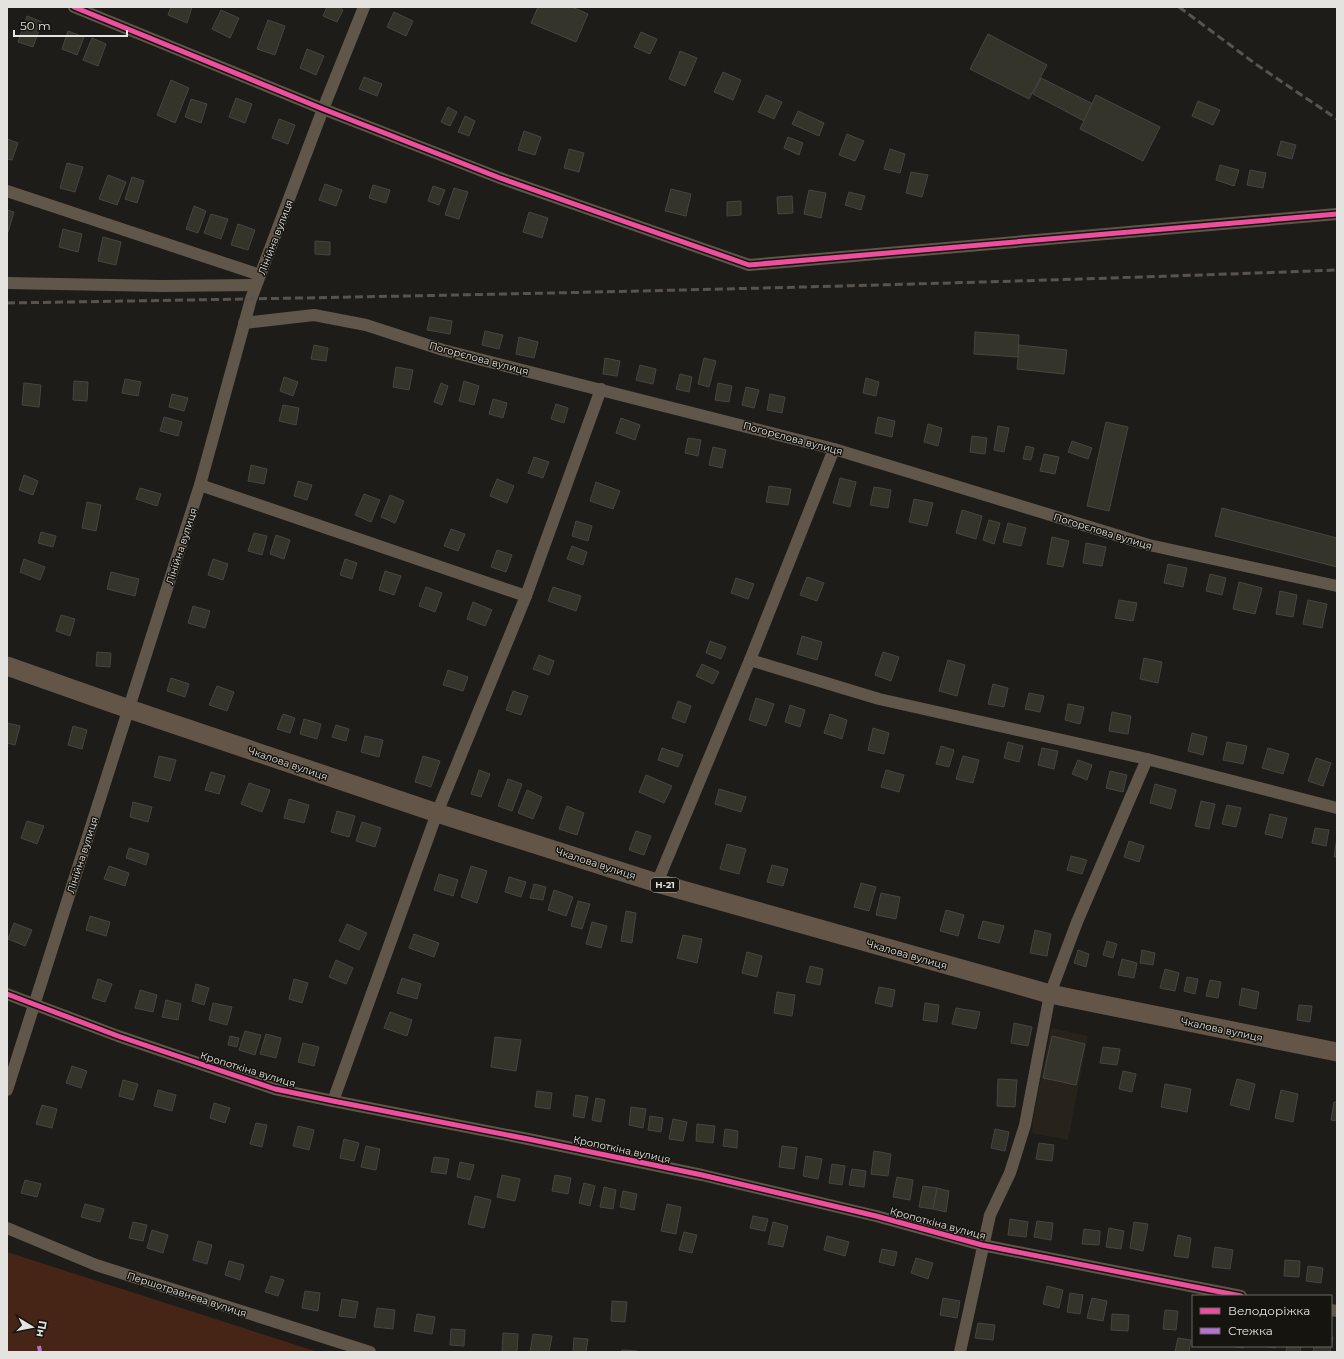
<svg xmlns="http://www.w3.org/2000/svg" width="1344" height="1359" viewBox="0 0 1344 1359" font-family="Montserrat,sans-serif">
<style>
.built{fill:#27231a}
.green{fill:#462416}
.building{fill:#34342a;stroke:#464543}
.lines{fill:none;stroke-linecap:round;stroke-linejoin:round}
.minor{stroke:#61564a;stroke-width:12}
.primary{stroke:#635648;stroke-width:19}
.rail{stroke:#59534d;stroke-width:3;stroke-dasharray:8 4;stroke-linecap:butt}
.quiet{stroke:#b673d3;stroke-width:4;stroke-dasharray:8 4;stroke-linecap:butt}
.cycleway-casing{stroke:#16140f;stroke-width:8}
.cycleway{stroke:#ef4d9e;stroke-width:5}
.labels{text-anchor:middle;stroke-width:3;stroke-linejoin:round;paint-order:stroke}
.shield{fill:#16140f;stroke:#a6a5a1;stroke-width:1}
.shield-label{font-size:9px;font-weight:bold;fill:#e4e3e0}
.street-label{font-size:10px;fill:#e4e3e0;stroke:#16140f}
</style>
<rect width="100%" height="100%" fill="#1e1c19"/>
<polygon class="built" points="1051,1028 1088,1036 1068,1140 1032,1133 1033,1119"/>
<polygon class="green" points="7,1252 318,1352 7,1352"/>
<g class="building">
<polygon points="171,7 192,7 187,23 168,15"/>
<polygon points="327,7 337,7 343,10 337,22 323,16"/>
<polygon points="538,7 572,7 588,14 576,42 531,23"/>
<polygon points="221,10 239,18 230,38 212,29"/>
<polygon points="394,12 413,21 406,36 387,27"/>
<polygon points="27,16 42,22 33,47 18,42"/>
<polygon points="268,20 285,26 275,55 257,49"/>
<polygon points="68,31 84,37 77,55 62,49"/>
<polygon points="641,32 657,39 650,54 634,47"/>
<polygon points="988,34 1047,65 1029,99 970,69"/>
<polygon points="92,38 106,44 98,66 83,60"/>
<polygon points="307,49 324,56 316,75 300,68"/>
<polygon points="680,51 697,58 685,86 669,79"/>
<polygon points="723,72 741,80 733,100 714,92"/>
<polygon points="364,77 382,84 377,96 359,89"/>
<polygon points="1041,78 1093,104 1084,121 1033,94"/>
<polygon points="171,80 189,88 175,123 157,115"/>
<polygon points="766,95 782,102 774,119 758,112"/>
<polygon points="1096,95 1160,127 1143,161 1080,129"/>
<polygon points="236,98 252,104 245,123 229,117"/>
<polygon points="191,99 207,104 201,123 185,117"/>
<polygon points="1198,101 1220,110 1213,125 1192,116"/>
<polygon points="448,107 457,112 450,126 441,122"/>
<polygon points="798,111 824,123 819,136 792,124"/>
<polygon points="465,116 475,121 469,136 458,132"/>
<polygon points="279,119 295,125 288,144 272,138"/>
<polygon points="524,131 541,137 535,155 518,150"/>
<polygon points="847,134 864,141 855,161 839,155"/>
<polygon points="788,137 803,143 799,155 784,148"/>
<polygon points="7,139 18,143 12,160 7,159"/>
<polygon points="1281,141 1296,145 1292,159 1277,155"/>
<polygon points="569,149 584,153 579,172 564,168"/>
<polygon points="890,149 905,154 900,173 884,169"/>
<polygon points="67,163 83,167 75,192 60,188"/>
<polygon points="1220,165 1239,170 1234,186 1216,180"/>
<polygon points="1250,170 1266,173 1263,188 1247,185"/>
<polygon points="911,172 928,175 922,197 906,193"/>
<polygon points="108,175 126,182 117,205 99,199"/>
<polygon points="132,177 144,181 137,203 125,199"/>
<polygon points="325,184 342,190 336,206 319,200"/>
<polygon points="373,185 390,190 386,203 369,198"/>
<polygon points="433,186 445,190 439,205 428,201"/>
<polygon points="454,188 468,192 459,219 445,215"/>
<polygon points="671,189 691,194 686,216 665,211"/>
<polygon points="809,190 826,193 821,218 804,214"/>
<polygon points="849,192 865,196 861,210 845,205"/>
<polygon points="792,196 793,213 778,214 777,197"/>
<polygon points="741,201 741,215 727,216 727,202"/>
<polygon points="194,206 206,211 198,233 186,229"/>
<polygon points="7,210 14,212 8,232 7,232"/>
<polygon points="529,212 548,218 542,238 523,232"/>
<polygon points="211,214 228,219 221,239 204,233"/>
<polygon points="238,224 255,230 248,250 231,245"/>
<polygon points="63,229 82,234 78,252 59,247"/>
<polygon points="103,237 121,242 116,265 98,261"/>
<polygon points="315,241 330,242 330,255 315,254"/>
<polygon points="430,317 452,321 450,334 427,330"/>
<polygon points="485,331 503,335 499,349 482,345"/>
<polygon points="975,332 1019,335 1018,357 974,354"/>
<polygon points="519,337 538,342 534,358 516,354"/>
<polygon points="314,345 328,348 326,361 311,359"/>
<polygon points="1019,345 1067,350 1064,374 1017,369"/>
<polygon points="605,358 620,361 617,376 603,374"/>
<polygon points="704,358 716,361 709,387 698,384"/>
<polygon points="640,365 656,369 653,384 636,380"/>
<polygon points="396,367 413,370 409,390 393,387"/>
<polygon points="680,374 692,377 689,392 676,389"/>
<polygon points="284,377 298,382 293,396 280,391"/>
<polygon points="866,378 879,382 876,396 863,393"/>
<polygon points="125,379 141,382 138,396 122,393"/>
<polygon points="74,381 88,382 87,401 73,400"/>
<polygon points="464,381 479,386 474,405 459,401"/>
<polygon points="24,383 41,385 39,407 22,405"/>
<polygon points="441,383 448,386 442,405 434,402"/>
<polygon points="718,383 732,386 729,402 715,400"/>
<polygon points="746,387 759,390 754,408 742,405"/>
<polygon points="172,394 188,398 184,411 169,407"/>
<polygon points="770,394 785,397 782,413 767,410"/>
<polygon points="493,399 507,403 503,418 489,414"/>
<polygon points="556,404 568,408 564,423 551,419"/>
<polygon points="283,405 299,408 296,425 279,421"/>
<polygon points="164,417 182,422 178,436 160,431"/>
<polygon points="878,417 895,421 892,437 875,433"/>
<polygon points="621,418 640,425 635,440 616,433"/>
<polygon points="1106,422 1128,427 1109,511 1087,506"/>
<polygon points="928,424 942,428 938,446 924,442"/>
<polygon points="998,426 1009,428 1004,452 994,450"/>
<polygon points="972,436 987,438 985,454 970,452"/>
<polygon points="688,438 701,440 698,456 685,453"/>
<polygon points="1072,441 1092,448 1088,459 1068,452"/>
<polygon points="1026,446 1034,448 1031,460 1023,459"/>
<polygon points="713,447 726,450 722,468 709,465"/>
<polygon points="1044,454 1059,457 1055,474 1040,471"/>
<polygon points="534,457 549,462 543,478 528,473"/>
<polygon points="251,465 267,469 264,484 248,481"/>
<polygon points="24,475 38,481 33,495 19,490"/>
<polygon points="840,478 856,482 850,507 833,503"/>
<polygon points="497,479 514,486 507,503 490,496"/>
<polygon points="298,481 312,485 307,500 294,496"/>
<polygon points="596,482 620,491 613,509 590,501"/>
<polygon points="769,486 791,489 788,505 766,502"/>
<polygon points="874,487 891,490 888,508 870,505"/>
<polygon points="140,488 161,494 157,506 136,499"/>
<polygon points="364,494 380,500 371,522 355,515"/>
<polygon points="390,495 404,501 395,523 381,517"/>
<polygon points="914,499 933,503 927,526 909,522"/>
<polygon points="87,502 101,505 96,531 82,528"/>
<polygon points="1222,508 1337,538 1337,567 1215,536"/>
<polygon points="962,510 982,516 976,539 956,533"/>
<polygon points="989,520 1000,523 994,544 983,540"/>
<polygon points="576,521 592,526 588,541 572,536"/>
<polygon points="1008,523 1026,528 1021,546 1003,542"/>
<polygon points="451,529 465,534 458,551 444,546"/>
<polygon points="41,532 56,536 53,547 38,543"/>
<polygon points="254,533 267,536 262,555 248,551"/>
<polygon points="276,535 290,540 284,559 270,554"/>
<polygon points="1052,537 1069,541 1063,567 1047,564"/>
<polygon points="1086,543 1106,547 1102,566 1083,563"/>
<polygon points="572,546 587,552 583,565 567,559"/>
<polygon points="497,550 512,555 506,572 491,567"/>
<polygon points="24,559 45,567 40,580 20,572"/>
<polygon points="213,559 228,564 223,580 208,575"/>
<polygon points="345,559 357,563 352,579 340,575"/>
<polygon points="1168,564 1187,568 1183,587 1164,583"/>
<polygon points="385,571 401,576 394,595 379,590"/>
<polygon points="111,572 139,579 135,596 107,589"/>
<polygon points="1210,574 1226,578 1222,595 1206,591"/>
<polygon points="807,577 824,583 817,601 800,595"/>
<polygon points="736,578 754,584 748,599 731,593"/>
<polygon points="1239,582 1262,588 1255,614 1233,609"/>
<polygon points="426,587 442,593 435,612 419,606"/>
<polygon points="553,587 581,596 576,611 548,601"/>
<polygon points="1280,591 1297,595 1293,617 1276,614"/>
<polygon points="1119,600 1137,603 1133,621 1115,618"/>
<polygon points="1308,600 1327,604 1322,628 1303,624"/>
<polygon points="473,602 492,610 485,626 467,619"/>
<polygon points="193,606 210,611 205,628 188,623"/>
<polygon points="61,615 75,619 70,636 56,631"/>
<polygon points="802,636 822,642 817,660 797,654"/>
<polygon points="710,641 726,647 721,659 706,653"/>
<polygon points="97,652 111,653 110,667 96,666"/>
<polygon points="883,652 899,657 891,681 875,675"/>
<polygon points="539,655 554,661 549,675 533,669"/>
<polygon points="1144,658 1162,662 1158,683 1140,679"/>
<polygon points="948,660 965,665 957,696 939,691"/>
<polygon points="702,664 719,672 713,684 696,676"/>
<polygon points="448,670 468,677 463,691 443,685"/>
<polygon points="171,678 189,684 185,697 167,691"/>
<polygon points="993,684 1008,688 1004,707 988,704"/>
<polygon points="217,686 234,692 227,711 209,705"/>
<polygon points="513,691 528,696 521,715 506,710"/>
<polygon points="1029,693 1044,696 1040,712 1025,709"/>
<polygon points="756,698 774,704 766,726 749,720"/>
<polygon points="678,701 691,706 685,723 672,718"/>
<polygon points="1068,704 1084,707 1080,724 1065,720"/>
<polygon points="790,705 805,710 800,727 785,722"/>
<polygon points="1112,712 1131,716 1128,734 1109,731"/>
<polygon points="283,714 295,718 290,733 277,729"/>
<polygon points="830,714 847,720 842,739 824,733"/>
<polygon points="304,719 321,724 317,739 300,734"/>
<polygon points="7,723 20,726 15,745 7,743"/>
<polygon points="336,725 349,729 346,741 332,737"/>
<polygon points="73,726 87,730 82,749 68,745"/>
<polygon points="873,728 889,733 884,754 868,750"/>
<polygon points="1192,733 1207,737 1203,755 1188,751"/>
<polygon points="365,736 383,740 379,757 361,752"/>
<polygon points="1008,742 1023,746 1019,762 1004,758"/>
<polygon points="1227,742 1247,746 1243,764 1223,760"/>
<polygon points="941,746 954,750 949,767 936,764"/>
<polygon points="662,748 683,755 678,767 658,760"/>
<polygon points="1042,748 1058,751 1054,769 1038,765"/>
<polygon points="1268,748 1289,754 1283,774 1262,768"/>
<polygon points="159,756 176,760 170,781 154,777"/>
<polygon points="423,756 440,761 431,787 415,782"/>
<polygon points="963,756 979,760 973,783 956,779"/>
<polygon points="1316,758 1331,763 1323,786 1308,781"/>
<polygon points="1078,760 1092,765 1087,780 1072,774"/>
<polygon points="479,770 490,774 481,797 471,794"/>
<polygon points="886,770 904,775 899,792 881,787"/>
<polygon points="1110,771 1127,775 1123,792 1106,788"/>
<polygon points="211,772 225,776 219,794 205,790"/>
<polygon points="646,775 672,786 664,803 639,792"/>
<polygon points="508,779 522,784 512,811 498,806"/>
<polygon points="249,783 270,790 262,812 241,804"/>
<polygon points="1155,784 1176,790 1171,809 1150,803"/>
<polygon points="719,789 746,797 741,812 715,804"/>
<polygon points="527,790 542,797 533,819 518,813"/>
<polygon points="289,799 309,805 304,823 284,818"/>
<polygon points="1201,801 1215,804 1209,829 1195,826"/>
<polygon points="133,802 152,807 148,822 130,817"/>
<polygon points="1227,805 1241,808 1236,827 1222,824"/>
<polygon points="567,806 584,813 577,835 559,829"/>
<polygon points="337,811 355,816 349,837 331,832"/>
<polygon points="1270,814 1287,818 1282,838 1265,834"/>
<polygon points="27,821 44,826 37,844 21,838"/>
<polygon points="362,822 381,828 375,847 356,841"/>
<polygon points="1315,828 1329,830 1326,846 1312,843"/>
<polygon points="636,831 651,836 644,855 629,850"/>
<polygon points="1337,838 1337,857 1334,857"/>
<polygon points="1129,841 1144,846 1139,862 1124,857"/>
<polygon points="727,844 746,849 739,874 720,869"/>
<polygon points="129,848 149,854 146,865 126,858"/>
<polygon points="1071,856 1087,860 1082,874 1067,870"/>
<polygon points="772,865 788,869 783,886 767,882"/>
<polygon points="109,866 129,873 125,886 104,879"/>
<polygon points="471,866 487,871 477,903 461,897"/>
<polygon points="439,874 458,880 453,896 434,890"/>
<polygon points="509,877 526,882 521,897 505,892"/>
<polygon points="861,883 876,887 869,911 854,907"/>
<polygon points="534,884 546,887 543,900 530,898"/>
<polygon points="554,890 573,897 566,916 548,910"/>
<polygon points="881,893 900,897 896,919 876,915"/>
<polygon points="578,901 590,904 582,929 571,926"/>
<polygon points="946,910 964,915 958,936 940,931"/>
<polygon points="626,911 636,913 632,943 621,941"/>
<polygon points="90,916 110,922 106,936 86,930"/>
<polygon points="983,921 1004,926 999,943 978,938"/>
<polygon points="592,922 607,926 601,948 586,944"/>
<polygon points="14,923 32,930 25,946 8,939"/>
<polygon points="347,924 367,933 359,950 339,941"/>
<polygon points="1035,930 1051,934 1047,956 1030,953"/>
<polygon points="414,934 439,943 434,957 409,948"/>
<polygon points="683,935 702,939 697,963 677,958"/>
<polygon points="1107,941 1117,944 1113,958 1103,955"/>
<polygon points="1078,950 1089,954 1086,967 1074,963"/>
<polygon points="1142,950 1155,953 1153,965 1140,963"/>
<polygon points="747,952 762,956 757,977 742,973"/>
<polygon points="1122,959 1137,963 1134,978 1118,975"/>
<polygon points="336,960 353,968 346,984 329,977"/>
<polygon points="810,966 823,969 820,985 806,982"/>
<polygon points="1165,969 1179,973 1175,991 1160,988"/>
<polygon points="1187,977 1198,979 1195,994 1184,991"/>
<polygon points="402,978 421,984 417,999 397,993"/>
<polygon points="98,979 112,984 105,1002 92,998"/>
<polygon points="294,979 308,983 302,1003 289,999"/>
<polygon points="1210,980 1221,982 1218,998 1206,996"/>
<polygon points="196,984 209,988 204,1005 192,1001"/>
<polygon points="879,987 895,990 892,1007 875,1003"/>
<polygon points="1242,988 1259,992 1256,1009 1239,1005"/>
<polygon points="140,990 157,995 153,1012 135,1008"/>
<polygon points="777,992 795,995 792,1016 774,1013"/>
<polygon points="166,1000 181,1004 178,1020 162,1017"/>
<polygon points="213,1003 232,1007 227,1025 209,1020"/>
<polygon points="925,1003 939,1005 937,1022 923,1020"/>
<polygon points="1299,1005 1312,1006 1310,1022 1297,1020"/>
<polygon points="956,1008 980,1012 976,1029 952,1024"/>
<polygon points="390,1012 412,1020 407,1036 384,1028"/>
<polygon points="1014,1023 1032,1027 1028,1046 1011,1043"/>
<polygon points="245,1031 261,1035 255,1055 239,1050"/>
<polygon points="266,1034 281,1038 276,1058 260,1054"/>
<polygon points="230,1036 239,1038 237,1047 228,1045"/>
<polygon points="1052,1036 1085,1044 1076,1085 1043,1078"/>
<polygon points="495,1037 521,1040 516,1071 491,1067"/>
<polygon points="303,1043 319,1047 314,1066 298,1062"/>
<polygon points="1103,1047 1120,1049 1117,1065 1100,1063"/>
<polygon points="72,1066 87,1071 81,1088 66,1083"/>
<polygon points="1123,1071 1136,1074 1132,1092 1119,1089"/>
<polygon points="998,1079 1017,1080 1015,1107 997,1106"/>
<polygon points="1237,1079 1255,1084 1249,1110 1230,1105"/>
<polygon points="123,1080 138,1084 133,1100 119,1096"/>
<polygon points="1165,1084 1191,1089 1187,1112 1161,1107"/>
<polygon points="158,1090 176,1095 172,1111 154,1106"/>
<polygon points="1281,1090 1298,1094 1293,1122 1275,1118"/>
<polygon points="537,1091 552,1093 550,1109 535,1107"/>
<polygon points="576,1095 588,1097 584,1118 573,1116"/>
<polygon points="596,1098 605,1100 601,1122 592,1120"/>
<polygon points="1334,1102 1337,1102 1337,1121 1331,1120"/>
<polygon points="214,1103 230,1108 225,1123 210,1118"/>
<polygon points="42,1105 57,1109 52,1128 36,1124"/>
<polygon points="631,1107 646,1109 643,1128 629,1125"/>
<polygon points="650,1116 663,1118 661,1132 648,1130"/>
<polygon points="673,1119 687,1122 683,1141 669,1139"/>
<polygon points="256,1123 267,1125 262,1147 250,1144"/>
<polygon points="697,1124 715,1126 713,1143 696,1141"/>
<polygon points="298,1126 314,1130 309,1150 293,1146"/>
<polygon points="725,1129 738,1131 737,1148 723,1146"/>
<polygon points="995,1129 1009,1132 1005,1151 991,1148"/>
<polygon points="344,1139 359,1143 354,1161 340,1158"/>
<polygon points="1039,1143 1054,1145 1052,1161 1036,1159"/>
<polygon points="366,1146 380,1149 376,1170 361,1167"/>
<polygon points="782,1146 797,1148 794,1169 779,1167"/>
<polygon points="874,1151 891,1154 888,1176 871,1174"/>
<polygon points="806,1156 822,1159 818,1179 803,1176"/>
<polygon points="434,1157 449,1159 446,1174 431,1172"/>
<polygon points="460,1162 474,1165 470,1180 457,1177"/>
<polygon points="832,1164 845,1166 842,1185 829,1183"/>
<polygon points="852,1169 866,1171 864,1187 849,1185"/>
<polygon points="502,1175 520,1179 515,1201 497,1197"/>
<polygon points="555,1175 571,1178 568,1194 552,1191"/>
<polygon points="897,1177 913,1180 910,1200 893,1197"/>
<polygon points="25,1180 41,1184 37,1197 21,1193"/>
<polygon points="584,1183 595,1186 590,1206 579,1203"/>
<polygon points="923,1186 937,1188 933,1209 919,1207"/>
<polygon points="604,1187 616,1190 613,1209 600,1207"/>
<polygon points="937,1188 949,1191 946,1212 933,1209"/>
<polygon points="623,1191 637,1194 634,1210 620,1207"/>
<polygon points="475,1196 491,1200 484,1228 468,1224"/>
<polygon points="85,1204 104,1209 100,1222 81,1217"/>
<polygon points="667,1204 681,1207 676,1234 661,1231"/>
<polygon points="753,1216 768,1219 765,1231 750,1228"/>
<polygon points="1010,1219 1028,1222 1026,1237 1008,1235"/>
<polygon points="1037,1221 1053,1223 1051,1240 1034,1237"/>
<polygon points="133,1222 147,1225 143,1241 129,1238"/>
<polygon points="773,1222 788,1226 783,1247 768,1244"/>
<polygon points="1134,1222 1148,1224 1143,1251 1130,1248"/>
<polygon points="1109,1228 1124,1231 1121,1249 1106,1247"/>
<polygon points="1084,1229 1100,1231 1099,1245 1082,1244"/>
<polygon points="152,1230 168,1235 163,1253 147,1248"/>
<polygon points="684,1232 697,1235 692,1253 679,1250"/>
<polygon points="1178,1235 1191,1238 1188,1258 1174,1256"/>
<polygon points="827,1236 849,1242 845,1256 824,1250"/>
<polygon points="198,1241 212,1245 207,1264 193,1260"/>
<polygon points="1215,1247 1233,1250 1230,1269 1212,1267"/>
<polygon points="882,1249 897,1252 894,1266 879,1262"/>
<polygon points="916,1258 933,1263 928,1279 911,1273"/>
<polygon points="1285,1260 1300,1261 1299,1277 1284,1276"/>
<polygon points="229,1261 244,1265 240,1280 225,1275"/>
<polygon points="1308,1266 1323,1268 1321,1283 1306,1281"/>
<polygon points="271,1276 284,1280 278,1296 265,1292"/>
<polygon points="1047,1286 1063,1290 1059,1308 1043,1304"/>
<polygon points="305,1291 320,1293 318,1311 302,1308"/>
<polygon points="1070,1293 1083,1295 1080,1314 1067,1312"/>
<polygon points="943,1298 960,1301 957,1318 940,1315"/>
<polygon points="1092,1298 1107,1301 1103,1321 1087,1318"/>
<polygon points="342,1299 358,1302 355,1318 339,1316"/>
<polygon points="612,1301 627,1302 625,1322 611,1321"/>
<polygon points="377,1308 395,1310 393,1329 374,1327"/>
<polygon points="1165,1310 1178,1311 1176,1330 1163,1329"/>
<polygon points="417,1314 435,1317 432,1334 414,1331"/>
<polygon points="1112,1314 1129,1315 1128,1331 1111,1330"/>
<polygon points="978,1323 995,1325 993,1340 975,1338"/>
<polygon points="451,1329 465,1330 464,1346 450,1345"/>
<polygon points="503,1333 518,1334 517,1352 502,1351"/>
<polygon points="533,1334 552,1336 549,1352 530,1352"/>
<polygon points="1331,1337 1333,1337 1330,1352 1313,1352 1314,1346 1331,1346"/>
<polygon points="574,1338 588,1339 586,1352 573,1352"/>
<polygon points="1178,1338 1191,1340 1189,1352 1175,1352"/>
<polygon points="1229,1346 1244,1346 1243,1348"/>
<polygon points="1262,1346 1276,1346 1275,1348"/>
<polygon points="1287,1346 1301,1346 1300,1352 1286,1352"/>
<polygon points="622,1350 637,1351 637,1352 621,1352"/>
</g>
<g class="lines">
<g class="minor">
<polyline points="74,7 323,109 500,178 749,265 1337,214"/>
<polyline points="7,191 260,275"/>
<polyline points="7,283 162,286 256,285"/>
<polyline points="244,323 314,315 366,325 443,350 834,449 1149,545 1337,586"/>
<polyline points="200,485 526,596"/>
<polyline points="750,660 879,699 1147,759 1337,808"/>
<polyline points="657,883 750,660 834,449"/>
<polyline points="7,994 118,1036 275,1089 333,1101 528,1139 702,1175 876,1216 982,1245 1241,1296"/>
<polyline points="7,1090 200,485 251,299 323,109 364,7"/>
<polyline points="333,1101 437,813 526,596 601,389"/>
<polyline points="7,1228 96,1265 370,1352"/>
<polyline points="1331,1310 1337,1311"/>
<polyline points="960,1352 990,1215 1010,1173 1025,1125 1050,994 1077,922 1147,759"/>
</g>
<polyline class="primary" points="7,666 129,709 437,813 657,883 1050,994 1337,1052"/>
<g class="rail">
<polyline points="1179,7 1257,65 1337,119"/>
<path d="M7 303C450 296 894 287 1337 270"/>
</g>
<polyline class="quiet" points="39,1346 40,1352"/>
<g class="cycleway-casing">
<g id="cycleway">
<polyline points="74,7 323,109 500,178 749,265 1337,214"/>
<polyline points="7,994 118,1036 275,1089 333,1101 528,1139 702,1175 876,1216 982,1245 1241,1296"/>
</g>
</g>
<use href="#cycleway" class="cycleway"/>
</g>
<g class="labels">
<rect class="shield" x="651" y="878" width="28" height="14" rx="3"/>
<g class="shield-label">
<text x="665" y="888">Н-21</text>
</g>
<g class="street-label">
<text transform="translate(275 237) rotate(-69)" y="4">Лінійна вулиця</text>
<text transform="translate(479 358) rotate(15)" y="4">Погорєлова вулиця</text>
<text transform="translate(793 438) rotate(15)" y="4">Погорєлова вулиця</text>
<text transform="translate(1103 531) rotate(17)" y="4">Погорєлова вулиця</text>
<text transform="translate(181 546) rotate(-72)" y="4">Лінійна вулиця</text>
<text transform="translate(288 763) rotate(19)" y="4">Чкалова вулиця</text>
<text transform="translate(82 855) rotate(-72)" y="4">Лінійна вулиця</text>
<text transform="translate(596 863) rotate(18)" y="4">Чкалова вулиця</text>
<text transform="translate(907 954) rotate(16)" y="4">Чкалова вулиця</text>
<text transform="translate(1222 1029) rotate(12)" y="4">Чкалова вулиця</text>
<text transform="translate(248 1069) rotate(17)" y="4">Кропоткіна вулиця</text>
<text transform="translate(622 1149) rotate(12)" y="4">Кропоткіна вулиця</text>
<text transform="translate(938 1223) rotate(15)" y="4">Кропоткіна вулиця</text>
<text transform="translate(187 1294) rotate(18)" y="4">Першотравнева вулиця</text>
</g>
</g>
<rect width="1344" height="1359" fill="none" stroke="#e4e3e0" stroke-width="16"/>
<rect x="1192" y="1295" width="140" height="52" fill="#16140f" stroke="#686763"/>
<rect x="1200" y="1308" width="20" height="6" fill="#ef4d9e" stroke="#686763"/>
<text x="1228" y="1315" font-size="12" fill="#e4e3e0">Велодоріжка</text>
<rect x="1200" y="1328" width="20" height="6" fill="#b673d3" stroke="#686763"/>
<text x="1228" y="1335" font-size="12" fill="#e4e3e0">Стежка</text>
<g transform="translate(32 1327) rotate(100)" stroke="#16140f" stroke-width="3" paint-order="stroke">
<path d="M0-3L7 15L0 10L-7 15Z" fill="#e4e3e0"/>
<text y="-6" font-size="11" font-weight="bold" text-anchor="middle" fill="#e4e3e0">Пн</text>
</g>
<path d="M14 30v6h113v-6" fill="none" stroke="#e4e3e0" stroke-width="2"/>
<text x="20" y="30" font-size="12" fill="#e4e3e0" stroke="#16140f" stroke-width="3" paint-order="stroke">50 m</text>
</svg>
